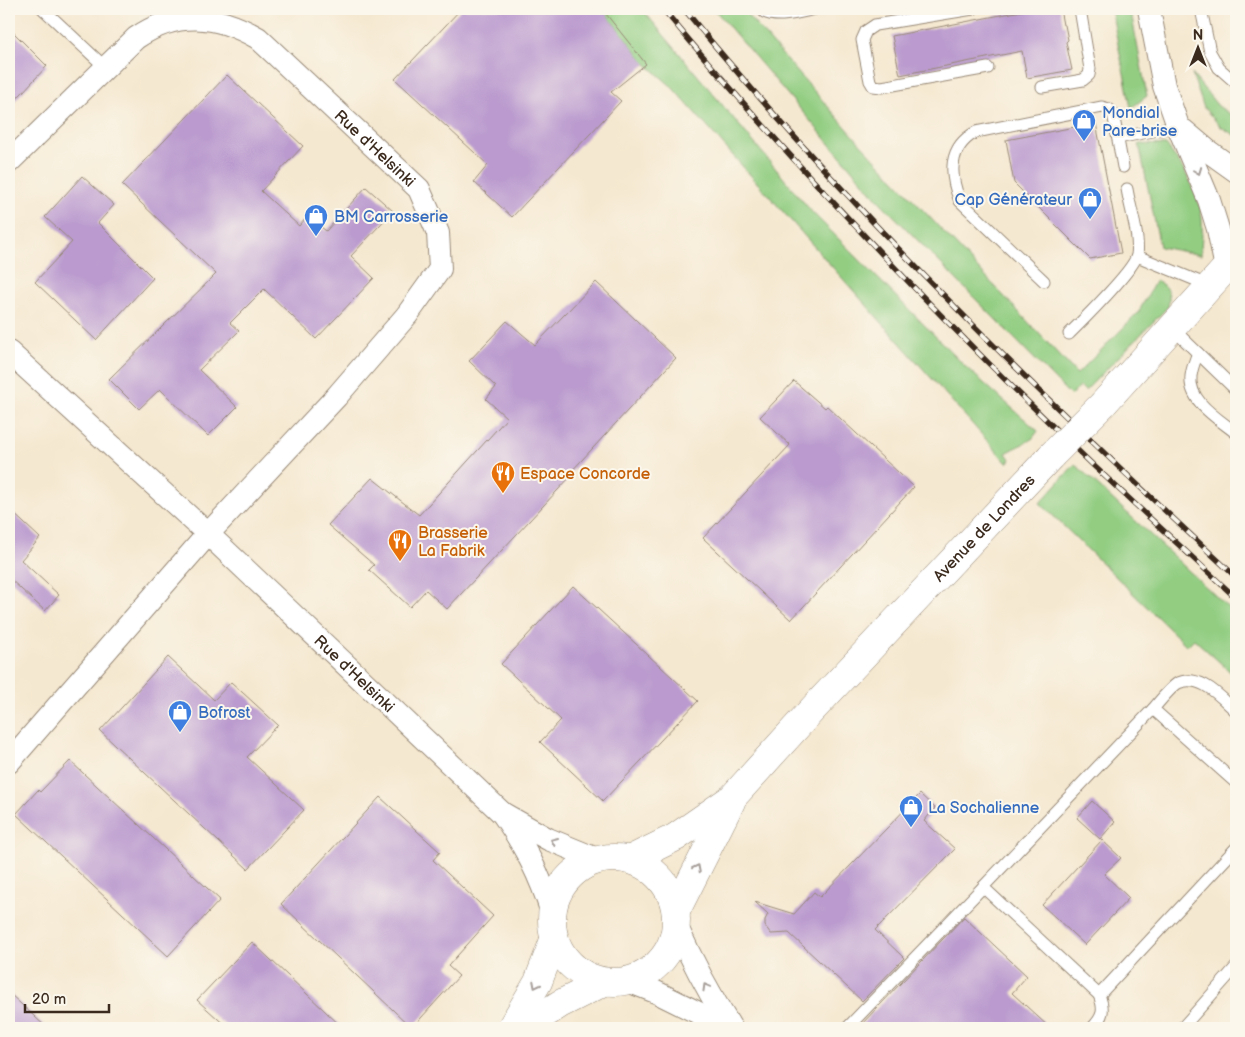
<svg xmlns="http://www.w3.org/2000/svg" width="1245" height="1037" viewBox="0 0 1245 1037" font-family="'Balsamiq Sans',sans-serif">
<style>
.green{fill:#92cd82;stroke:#667c50}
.building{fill:#bb9bcf}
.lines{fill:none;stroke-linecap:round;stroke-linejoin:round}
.service-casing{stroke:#988977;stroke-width:13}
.minor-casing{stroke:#988977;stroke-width:24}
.tertiary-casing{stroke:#988977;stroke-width:29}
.service{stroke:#fff;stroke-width:11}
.minor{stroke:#fff;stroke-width:22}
.tertiary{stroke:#fff;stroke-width:28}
.rail-casing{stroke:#3b2a1e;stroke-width:5.5}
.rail{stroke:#fbf7ec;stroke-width:4;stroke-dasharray:11;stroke-linecap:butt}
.tertiary-bridge-casing{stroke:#988977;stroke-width:29;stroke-linecap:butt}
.tertiary-bridge{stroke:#fff;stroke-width:28}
.oneway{stroke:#a79f9a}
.labels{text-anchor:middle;stroke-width:4;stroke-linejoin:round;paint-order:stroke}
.shop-label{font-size:16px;fill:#366cbe;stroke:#fbf7ec;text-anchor:start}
.street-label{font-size:16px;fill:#3b2a1e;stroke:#fbf7ec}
.food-label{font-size:16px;fill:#c56008;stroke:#fbf7ec;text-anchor:start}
</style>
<rect width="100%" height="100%" fill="#fbf7ec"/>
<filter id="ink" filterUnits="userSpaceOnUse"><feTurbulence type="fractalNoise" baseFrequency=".02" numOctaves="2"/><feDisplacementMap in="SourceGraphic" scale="10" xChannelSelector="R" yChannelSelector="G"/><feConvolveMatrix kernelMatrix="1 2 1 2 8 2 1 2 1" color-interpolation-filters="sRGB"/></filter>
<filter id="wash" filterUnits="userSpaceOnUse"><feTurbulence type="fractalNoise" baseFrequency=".0096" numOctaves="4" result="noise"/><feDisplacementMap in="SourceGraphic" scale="20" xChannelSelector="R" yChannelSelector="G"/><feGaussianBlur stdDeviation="1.12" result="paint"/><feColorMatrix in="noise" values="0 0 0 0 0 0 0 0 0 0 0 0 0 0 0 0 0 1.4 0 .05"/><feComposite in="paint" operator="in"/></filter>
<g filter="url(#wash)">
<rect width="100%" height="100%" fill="#f5e8d0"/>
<g class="green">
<polygon points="602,9 642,9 812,212 968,369 1038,431 1032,439 1006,453 1010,459 1007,463 670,85 646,64"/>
<path d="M714 9H742L860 143 1077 374 1138 313 1156 280C1168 287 1171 294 1168 307L1085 391 1080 386 1071 396 880 202Z"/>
<polygon points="1111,9 1127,9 1131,12 1147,96 1131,108"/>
<polygon points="1192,74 1218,106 1236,118 1236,136 1221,127 1204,108"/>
<path d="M1139 144 1166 145C1183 167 1199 191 1202 219 1203 231 1201 243 1201 255L1160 247Z"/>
<polygon points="1075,464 1236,615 1236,677 1194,639 1187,646 1040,503"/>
</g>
<g id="blocks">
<g class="building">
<polygon points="461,9 602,9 646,64 611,92 621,101 512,217 474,182 488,165 395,79"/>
<polygon points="1032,9 1060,9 1063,25 1065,25 1068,40 1066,42 1072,70 1027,78 1022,51 900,75 892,36"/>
<polygon points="9,28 47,66 9,107"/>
<polygon points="227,75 303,146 261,191 299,226 308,216 326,231 366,187 393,211 351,256 374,278 316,339 264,289 230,323 239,331 199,370 237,407 208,436 160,389 139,409 109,379 216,274 122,185"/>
<polygon points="1096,123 1121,253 1090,259 1014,183 1006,140"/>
<polygon points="82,176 114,205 98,223 153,278 96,340 35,282 72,242 45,217"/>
<polygon points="596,282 676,358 569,474 571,476 447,609 426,590 410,607 369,570 374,565 328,525 372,478 419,515 507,418 486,399 496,387 469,361 507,321 535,345"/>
<polygon points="794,381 825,408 827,406 914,487 791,620 703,538 790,445 760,417"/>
<polygon points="9,509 40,538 21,560 59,595 45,611 9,578"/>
<polygon points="573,586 698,701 603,801 540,742 561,720 501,664"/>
<polygon points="168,657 214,700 231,682 278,725 247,757 304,810 248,869 100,731"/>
<polygon points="70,761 220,900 168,956 16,814 38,790 40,792"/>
<polygon points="920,794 935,808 924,821 955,849 875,930 904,958 862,1001 789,933 771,934 765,926 765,920 768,914 755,902 794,914 814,892 820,897"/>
<polygon points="380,797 440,852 433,860 493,916 448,966 459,976 412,1028 281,904"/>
<polygon points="1092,801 1115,822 1100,839 1077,818"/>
<polygon points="1102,840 1121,858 1104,874 1129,898 1085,945 1042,905"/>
<polygon points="964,917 1027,976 1012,993 1050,1028 858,1028"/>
<polygon points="252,942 343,1028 228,1028 197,1000"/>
<polygon points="9,993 47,1028 9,1028"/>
</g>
</g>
</g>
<g filter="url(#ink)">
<use href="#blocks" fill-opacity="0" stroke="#988977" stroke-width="1"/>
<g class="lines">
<g class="service-casing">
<g id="service">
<polyline points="43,9 105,67"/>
<polyline points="973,9 875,25 866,31 862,40 870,81 873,86 882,87 988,68"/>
<polyline points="1201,9 1210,52 1219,68 1236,83"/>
<path d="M764 12C779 19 800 12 815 9"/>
<polyline points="1042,87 1083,80 1089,75 1090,69 1080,9"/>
<polyline points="1118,138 1178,126"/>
<polyline points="1137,256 1210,286"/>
<path d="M1044 281 960 201C949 174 948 147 976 132L1102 107 1109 109 1113 113 1123 167"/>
<polyline points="1172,328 1236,390"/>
<path d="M1069 334C1083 320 1134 270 1137 255 1140 237 1130 208 1127 189"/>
<path d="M1198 353C1195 360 1192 369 1191 376 1188 402 1219 419 1236 433"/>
<path d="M1153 709C1159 702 1171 687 1178 683 1201 673 1221 698 1236 711"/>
<polyline points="1099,995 1236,848"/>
<polyline points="847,1028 983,887"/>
<path d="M1092 1028C1103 1017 1105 1010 1099 995L983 887 1153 709 1236 783"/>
<polyline points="1182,1028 1236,967"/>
</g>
</g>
<g class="minor-casing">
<g id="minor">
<polyline points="1149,9 1164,86 1178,126 1209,200 1218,229 1226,268"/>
<polyline points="1183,130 1208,151 1236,171"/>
<path id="s1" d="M9 162 136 38C177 10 216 14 258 38L419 189 438 233 440 269 407 315 337 396 208 534 9 762"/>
<path id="s2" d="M9 352 208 534 502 813"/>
<path d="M552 913C540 875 525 846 502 813L548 839 599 860"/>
<path d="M676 925C692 961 710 995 731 1028"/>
<polyline points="628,981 656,992 729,1028"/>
</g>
</g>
<g class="tertiary-casing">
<g id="tertiary">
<polyline points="1103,404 1236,257"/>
<circle cx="614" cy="920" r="62"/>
<path id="s3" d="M629 860 676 837 732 798 811 711 1052 455"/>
<polyline points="676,911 731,802"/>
<polyline points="511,1028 538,982 554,940"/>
<polyline points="523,1028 560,1004 604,982"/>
</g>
</g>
<use href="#service" class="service"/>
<use href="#minor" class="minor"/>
<use href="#tertiary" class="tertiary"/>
<g class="rail-casing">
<g id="rail">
<path d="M663 9C797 170 942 321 1094 466 1141 510 1189 554 1236 598"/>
<path d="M684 9C852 213 1042 397 1236 577"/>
</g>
</g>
<use href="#rail" class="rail"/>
<g class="tertiary-bridge-casing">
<polyline id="tertiary-bridge" points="1052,455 1103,404"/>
</g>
<use href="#tertiary-bridge" class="tertiary-bridge"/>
</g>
<defs><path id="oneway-chevron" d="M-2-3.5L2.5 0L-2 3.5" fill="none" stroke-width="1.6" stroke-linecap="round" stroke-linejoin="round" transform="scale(1.25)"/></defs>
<g class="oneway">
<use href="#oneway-chevron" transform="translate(1198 171) rotate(69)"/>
<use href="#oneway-chevron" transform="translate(554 841) rotate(-156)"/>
<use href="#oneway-chevron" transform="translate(697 868) rotate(-63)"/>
<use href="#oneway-chevron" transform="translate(536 985) rotate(117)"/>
<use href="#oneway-chevron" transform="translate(706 987) rotate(-120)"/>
</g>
</g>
<defs>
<g id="shop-pin" transform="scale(1.25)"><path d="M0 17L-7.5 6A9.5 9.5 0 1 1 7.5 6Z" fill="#3f7fe0" stroke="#fbf7ec"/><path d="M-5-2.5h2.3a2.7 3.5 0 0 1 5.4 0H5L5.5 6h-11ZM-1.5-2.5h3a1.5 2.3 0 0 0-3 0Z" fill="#fff"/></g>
<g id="restaurant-pin" transform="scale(1.25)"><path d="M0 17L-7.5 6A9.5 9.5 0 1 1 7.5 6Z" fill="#e8710a" stroke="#fbf7ec"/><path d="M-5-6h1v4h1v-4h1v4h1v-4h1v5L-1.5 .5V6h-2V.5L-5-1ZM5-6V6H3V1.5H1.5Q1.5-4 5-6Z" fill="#fff"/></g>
</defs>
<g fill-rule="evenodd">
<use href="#shop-pin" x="1084" y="121"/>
<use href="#shop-pin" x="1090" y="199"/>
<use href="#shop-pin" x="316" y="216"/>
<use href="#restaurant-pin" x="503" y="473"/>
<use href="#restaurant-pin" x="400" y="541"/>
<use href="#shop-pin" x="180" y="712"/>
<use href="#shop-pin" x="911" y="807"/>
</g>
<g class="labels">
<g class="shop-label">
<text x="1102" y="118">Mondial<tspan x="1102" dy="18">Pare-brise</tspan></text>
<text x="1072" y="205" text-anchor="end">Cap Générateur</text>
<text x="334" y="222">BM Carrosserie</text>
<text x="198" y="718">Bofrost</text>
<text x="928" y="813">La Sochalienne</text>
</g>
<g class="street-label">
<text dy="6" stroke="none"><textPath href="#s1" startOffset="468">Rue d'Helsinki</textPath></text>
<text dy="6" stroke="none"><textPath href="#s3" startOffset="490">Avenue de Londres</textPath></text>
<text dy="6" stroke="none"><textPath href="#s2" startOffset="472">Rue d'Helsinki</textPath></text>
</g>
<g class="food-label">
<text x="520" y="479">Espace Concorde</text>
<text x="418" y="538">Brasserie<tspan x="418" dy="18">La Fabrik</tspan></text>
</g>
</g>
<rect width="1245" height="1037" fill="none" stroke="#fbf7ec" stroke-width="30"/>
<g transform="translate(1198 48)" stroke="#fbf7ec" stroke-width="4" paint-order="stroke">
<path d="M0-4L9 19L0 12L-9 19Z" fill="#3b2a1e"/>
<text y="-8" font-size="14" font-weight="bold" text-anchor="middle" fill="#3b2a1e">N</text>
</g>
<path d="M25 1004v8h84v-8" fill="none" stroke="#3b2a1e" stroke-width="2.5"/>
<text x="32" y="1004" font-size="15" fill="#3b2a1e" stroke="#fbf7ec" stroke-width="4" paint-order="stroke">20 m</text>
</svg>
